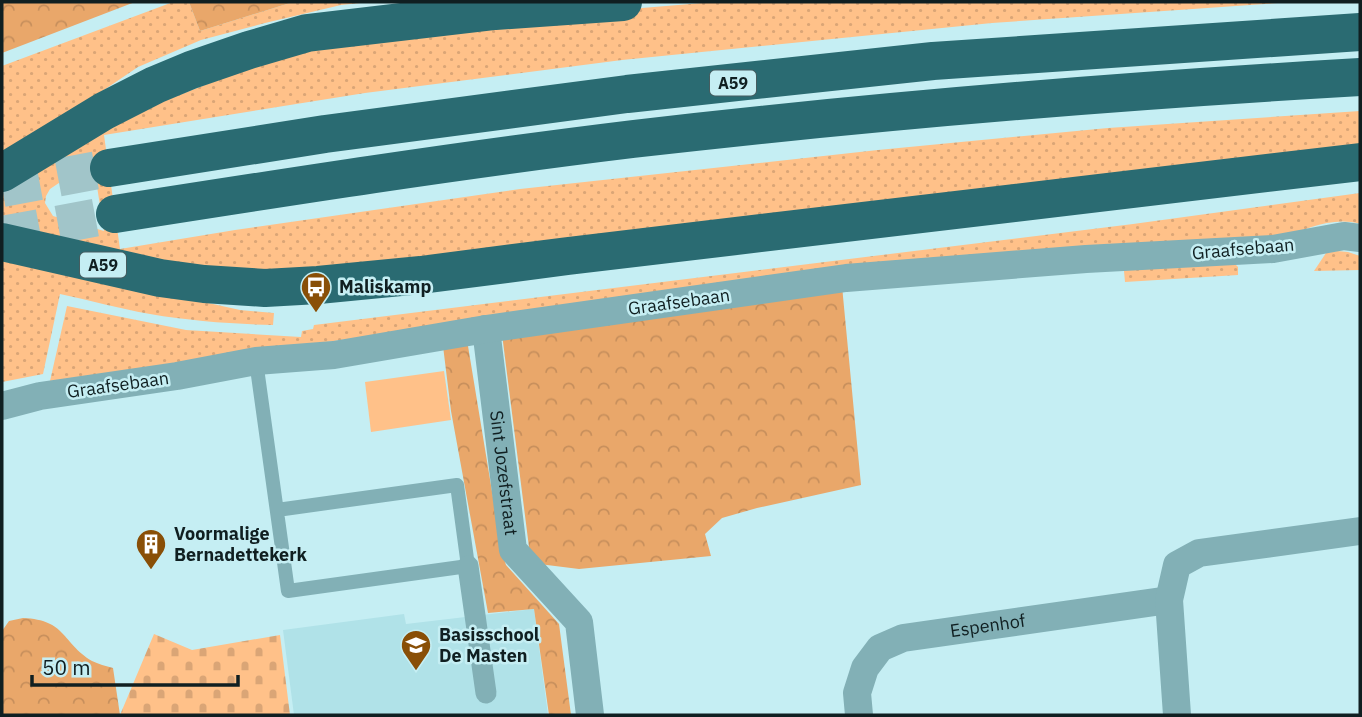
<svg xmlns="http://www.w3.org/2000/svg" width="1362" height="717" viewBox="0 0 1362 717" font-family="'IBM Plex Sans',sans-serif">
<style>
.built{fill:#b0e2e8}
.grass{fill:url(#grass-dots);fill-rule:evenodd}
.forest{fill:url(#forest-crowns)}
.cemetery{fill:url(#cemetery-stones)}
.pitch{fill:#ffc189}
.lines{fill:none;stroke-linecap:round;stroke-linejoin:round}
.motorway-tunnel{stroke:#a1c5c9;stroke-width:38;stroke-dasharray:38 19;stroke-linecap:butt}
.service{stroke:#82b0b6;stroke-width:14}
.pedestrian{stroke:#82b0b6;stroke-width:21}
.minor{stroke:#82b0b6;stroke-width:28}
.motorway{stroke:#2a6b72;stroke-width:38}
.labels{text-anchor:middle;stroke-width:5;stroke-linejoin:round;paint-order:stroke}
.shield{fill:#c5eef3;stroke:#465d60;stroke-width:2}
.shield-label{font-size:16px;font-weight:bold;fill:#101f21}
.street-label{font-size:18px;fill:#101f21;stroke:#c5eef3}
.poi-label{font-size:18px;font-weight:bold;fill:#101f21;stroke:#c5eef3;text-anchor:start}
</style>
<defs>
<pattern id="grass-dots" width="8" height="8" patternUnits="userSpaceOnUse" patternTransform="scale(1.75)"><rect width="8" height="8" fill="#ffc189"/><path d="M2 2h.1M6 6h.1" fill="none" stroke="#daa576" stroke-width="1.8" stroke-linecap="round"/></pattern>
<pattern id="forest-crowns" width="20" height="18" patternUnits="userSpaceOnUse" patternTransform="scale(1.75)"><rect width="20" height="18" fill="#e9a76a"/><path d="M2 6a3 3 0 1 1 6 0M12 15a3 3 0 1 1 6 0" fill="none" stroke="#c78f5c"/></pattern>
<pattern id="cemetery-stones" width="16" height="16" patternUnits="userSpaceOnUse" patternTransform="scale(1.75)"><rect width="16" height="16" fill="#ffc189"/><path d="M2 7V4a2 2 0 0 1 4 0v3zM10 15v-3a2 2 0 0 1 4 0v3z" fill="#daa576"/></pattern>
</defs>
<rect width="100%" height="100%" fill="#c5eef3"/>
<polygon class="built" points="534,609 548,715 294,715 283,630 404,614 406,624"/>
<g class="grass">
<polygon points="173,2 189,2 200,31 293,2 370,2 341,5 265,23 201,40 138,67 49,127 2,163 2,66"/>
<path d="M714 2H1292L992 23 622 60 365 93 104 135 120 249 235 230 520 189 878 150 1108 128 1360 111V152L283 280 2 234V187L104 124 308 45 534 17ZM93 160V161L104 231 53 216 45 203 46 196 50 189Z"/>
<path d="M1360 193V224C1333 216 1307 229 1281 238L490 319 50 381 67 306 186 330 301 337 302 331 313 329 314 325 1133 224Z"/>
<polygon points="1337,251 1348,252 1360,256 1360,270 1314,271 1326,253"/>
<path d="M2 253 204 302 240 310 274 313 273 325C232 324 191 321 150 314 120 309 90 300 60 294L43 374 2 382Z"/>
<polygon points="1233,262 1238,267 1238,275 1125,282 1124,271 1128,267"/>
</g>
<g class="forest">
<polygon points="2,2 135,2 2,53"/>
<polygon points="189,2 293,2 200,31"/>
<polygon points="842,286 861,485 757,508 722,518 705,534 711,556 579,569 531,563 502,334"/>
<polygon points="467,340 502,552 506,565 559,624 571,715 549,715 534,609 488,613 451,411 443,346"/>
<path d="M23 618C67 620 61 642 92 661 98 664 106 666 113 668L120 715H2V631L9 621Z"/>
</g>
<polygon class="cemetery" points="154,634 192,650 280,635 290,715 120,715"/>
<polygon class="pitch" points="444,371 451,420 371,432 365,382"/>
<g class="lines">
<g class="motorway-tunnel">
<polyline points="2,188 109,168"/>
<polyline points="2,235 115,214"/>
</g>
<polyline class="service" points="256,361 288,591 468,566 457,485 277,510"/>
<polyline class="pedestrian" points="468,566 486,693"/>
<g class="minor">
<path id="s1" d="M486 329 513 550 579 622 590 715"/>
<polyline points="2,406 40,396 177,376 256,361 334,355 486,329 846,278 1086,259 1273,249 1344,236 1360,238"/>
<path id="s2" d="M859 715 857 693 865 668 880 648 903 638 1169 600"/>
<polyline points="1177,715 1169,600 1177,565 1199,553 1360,531"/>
</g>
<g class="motorway">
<polyline points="109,168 325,134 627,94 933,61 1360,32"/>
<polyline points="2,173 104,111 155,85 191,70 249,50 307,33 495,11 623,2"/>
<path d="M115 214C287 187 460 160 633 139 874 111 1117 91 1360 77"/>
<polyline points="2,242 160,278 204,284 265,288 318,285 421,275 568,256 1360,162"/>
</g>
</g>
<defs>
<g id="bus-pin" transform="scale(1.575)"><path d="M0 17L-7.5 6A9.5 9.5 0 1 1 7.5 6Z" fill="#894f07" stroke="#c5eef3"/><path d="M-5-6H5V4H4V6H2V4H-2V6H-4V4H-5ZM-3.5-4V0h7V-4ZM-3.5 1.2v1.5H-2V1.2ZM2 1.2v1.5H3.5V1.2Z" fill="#fff"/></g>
<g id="building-pin" transform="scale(1.575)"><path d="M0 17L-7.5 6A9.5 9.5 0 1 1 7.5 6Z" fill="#894f07" stroke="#c5eef3"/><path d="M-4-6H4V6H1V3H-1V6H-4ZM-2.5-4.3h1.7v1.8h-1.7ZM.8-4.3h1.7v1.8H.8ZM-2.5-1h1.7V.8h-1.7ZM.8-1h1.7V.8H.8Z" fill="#fff"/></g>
<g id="school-pin" transform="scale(1.575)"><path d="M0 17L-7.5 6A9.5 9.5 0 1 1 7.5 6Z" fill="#894f07" stroke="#c5eef3"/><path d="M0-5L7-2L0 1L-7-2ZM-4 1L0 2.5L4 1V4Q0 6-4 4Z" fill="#fff"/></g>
</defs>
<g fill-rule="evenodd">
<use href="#bus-pin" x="316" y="287"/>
<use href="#building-pin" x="151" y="544"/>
<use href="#school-pin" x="416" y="645"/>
</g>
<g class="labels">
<g class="shield">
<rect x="710" y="70.5" width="46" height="25" rx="5"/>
<rect x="80" y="252.5" width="46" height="25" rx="5"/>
</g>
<g class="shield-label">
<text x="733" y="89">A59</text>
<text x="103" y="271">A59</text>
</g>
<g class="street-label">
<text transform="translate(1243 249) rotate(-5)" y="6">Graafsebaan</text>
<text transform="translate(679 302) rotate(-8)" y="6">Graafsebaan</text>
<text transform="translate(118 385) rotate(-8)" y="6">Graafsebaan</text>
<text dy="6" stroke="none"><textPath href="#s1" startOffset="145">Sint Jozefstraat</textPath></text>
<text dy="6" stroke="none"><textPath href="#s2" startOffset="184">Espenhof</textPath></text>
</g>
<g class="poi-label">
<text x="339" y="293">Maliskamp</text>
<text x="174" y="540">Voormalige<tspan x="174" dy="21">Bernadettekerk</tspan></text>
<text x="439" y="641">Basisschool<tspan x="439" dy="21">De Masten</tspan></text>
</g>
</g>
<rect width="1362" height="717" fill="none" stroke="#101f21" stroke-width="7"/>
<path d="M32 675v10h206v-10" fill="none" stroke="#101f21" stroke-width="3.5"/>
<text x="42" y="675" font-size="21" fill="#101f21" stroke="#c5eef3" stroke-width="5" paint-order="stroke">50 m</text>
</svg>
